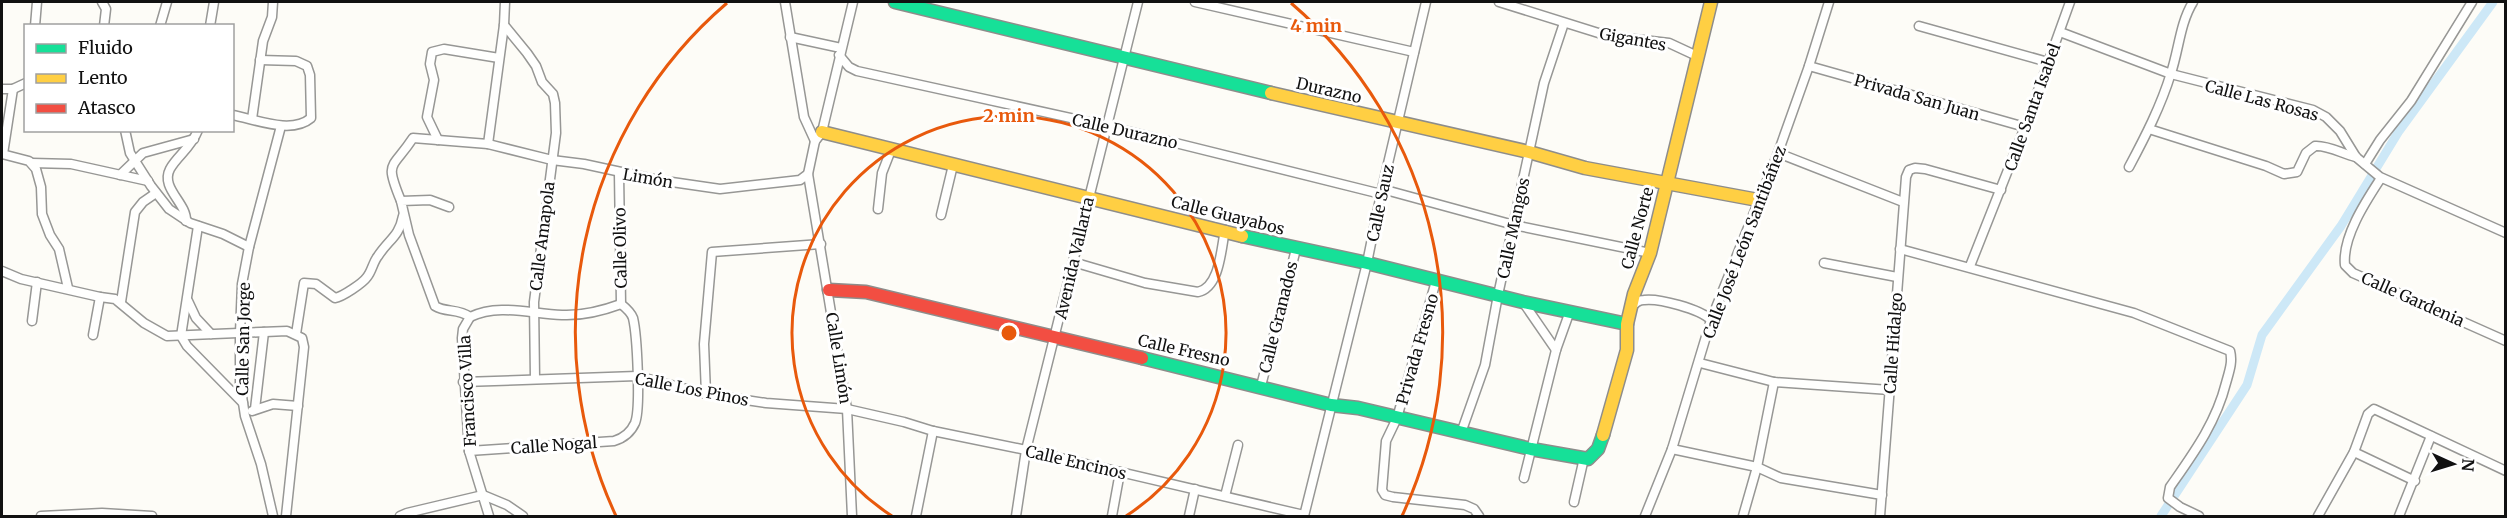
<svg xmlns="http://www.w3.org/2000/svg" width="2507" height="518" viewBox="0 0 2507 518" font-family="Merriweather,serif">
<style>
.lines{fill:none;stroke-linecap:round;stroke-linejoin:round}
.canal{stroke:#cde8f7;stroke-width:9}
.street-casing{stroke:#979795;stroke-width:11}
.fast-casing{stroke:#8e8d8b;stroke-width:15}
.slow-casing{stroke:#8e8d8b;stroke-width:15}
.jam-casing{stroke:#8e8d8b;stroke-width:15}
.street{stroke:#fffffe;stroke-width:8}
.fast{stroke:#16e098;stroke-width:12}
.slow{stroke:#ffcf43;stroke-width:12}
.jam{stroke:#f24e42;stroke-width:12}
.ring{fill:none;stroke:#e8590c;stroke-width:3}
.labels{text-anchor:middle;stroke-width:6;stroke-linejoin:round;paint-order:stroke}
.street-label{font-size:16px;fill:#111;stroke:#fff}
.centre{fill:#e8590c;stroke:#fff;stroke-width:3}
.ring-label{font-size:18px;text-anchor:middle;font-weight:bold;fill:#e8590c;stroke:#fff;stroke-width:6;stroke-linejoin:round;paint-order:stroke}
</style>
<rect width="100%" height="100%" fill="#fdfcf7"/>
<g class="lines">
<polyline class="canal" points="2161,516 2247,385 2262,335 2341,226 2399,131 2493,2"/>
<g class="street-casing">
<g id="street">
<polyline points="102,2 106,9 104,26"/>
<polyline points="785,2 804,117 815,141"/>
<polyline points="1195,2 1414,52"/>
<polyline points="1499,2 1608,36 1669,43 1697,56"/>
<polyline points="504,25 527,53 536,66 542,82 553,94 555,103 556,133 534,302 535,379"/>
<polyline points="35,26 37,2"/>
<polyline points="160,26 167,2"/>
<polyline points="210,26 214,2"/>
<polyline points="1919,26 2048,62"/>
<polyline points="2060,32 2171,74 2313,110 2326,117 2340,131 2356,157 2380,177 2506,233"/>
<polyline points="790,37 841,48"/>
<polyline points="839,55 849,67 857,71 1107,126 1381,194"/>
<polyline points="1809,66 2025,127"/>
<polyline points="2,89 13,89 26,83"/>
<path d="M232 115C255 119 291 135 311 118L310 75 307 66 296 61 260 60"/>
<polyline points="252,119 263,41 272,17 273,2"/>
<path d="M2149 129 2266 166 2284 174 2297 172 2306 153 2315 146C2328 145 2343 154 2356 157"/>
<polyline points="125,130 130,153 151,186 169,209 190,223 223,234 249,247"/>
<polyline points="438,140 427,117 434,80 430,64 432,52 444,49 499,58"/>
<polyline points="488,144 504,25 505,2"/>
<polyline points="1778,153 1903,202"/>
<polyline points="2,154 29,161 36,169 41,187 42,214 50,235 59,249 68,288"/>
<polyline points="3,154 13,89"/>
<polyline points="32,163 71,164 148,181"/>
<polyline points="2365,164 2380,140 2411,101 2472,2"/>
<path d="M2129 167C2145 137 2161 106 2171 73 2179 49 2180 23 2193 2"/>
<polyline points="120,175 143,153 194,139"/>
<path d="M2381 178C2366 201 2342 237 2345 265L2353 273 2506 341"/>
<polyline points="1382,189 1514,225 1650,253"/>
<path d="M401 201C384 160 392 170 413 138L488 144 552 160 584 164 658 180 720 189 800 180 808 174"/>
<path d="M449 207 430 200 401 201 409 235 435 306C446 313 458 308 470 317L463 329 462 338 469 451 489 516"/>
<polyline points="878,209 882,173 891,150"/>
<polyline points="941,215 953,165"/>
<path d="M186 221C187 203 160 188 170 169 177 156 191 148 198 130"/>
<polyline points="198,226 181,336 187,346 243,403"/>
<path d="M1900 249 2134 313 2230 351C2233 362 2229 372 2226 383 2216 423 2193 454 2170 487L2168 498 2180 507 2199 516"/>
<path d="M1073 262 1145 283 1198 292C1220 287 1221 249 1225 230"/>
<polyline points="1824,263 1897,277"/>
<polyline points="1970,266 2025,127 2070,2"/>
<polyline points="2,271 21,279 100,297 115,299 144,323 167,336 287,331 302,338 304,347 286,516"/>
<polyline points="1436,281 1397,418 1386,441 1382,490 1385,495 1393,497 1465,505 1474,509 1479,516"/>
<polyline points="188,301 196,318 211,334"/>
<polyline points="121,302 135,212 143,202 156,193"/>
<polyline points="1523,302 1556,350"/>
<path d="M1632 307C1635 303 1639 300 1644 300 1659 298 1700 309 1711 320"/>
<path d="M470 317C499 303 531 314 562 315 583 316 602 311 621 304"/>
<polyline points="32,321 37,282"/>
<path d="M296 334 304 283 316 284 335 298C342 297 363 283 367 277 372 271 373 262 378 256 389 239 399 237 403 216"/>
<polyline points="93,335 100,297"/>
<polyline points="1700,363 1774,382 1890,390"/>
<polyline points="463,382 637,376 706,394 766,403 847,409 904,422 933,431 1026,450 1304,515"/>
<polyline points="1261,386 1296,249"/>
<polyline points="706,394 704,344 712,252 821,244"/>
<polyline points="255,409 264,332"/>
<polyline points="252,411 273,404 298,406"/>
<polyline points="1461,433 1485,365 1498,295 1544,83 1564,23"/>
<polyline points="1672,449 1757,467 1781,478 1882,495"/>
<path d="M469 451 614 441C624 438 631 432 635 423 641 408 637 335 633 318 631 312 626 308 621 304L619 173"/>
<polyline points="2354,452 2415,481"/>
<polyline points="1524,478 1556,350 1570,311"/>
<polyline points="1225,496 1238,445"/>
<polyline points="1574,502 1584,458"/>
<polyline points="41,516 102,513 152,516"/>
<polyline points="273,516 261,464 245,416 240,383 240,333 242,284 249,247 281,126"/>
<polyline points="400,516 407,513 483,495 507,505 523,516"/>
<polyline points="852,516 847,409 808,174 815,141 822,132 853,2"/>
<polyline points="916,516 933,431"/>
<polyline points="1016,516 1026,450 1138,2"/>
<polyline points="1112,516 1120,472"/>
<polyline points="1189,516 1195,489"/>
<polyline points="1304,516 1367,263 1382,189 1426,2"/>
<polyline points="1645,516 1672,449 1711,320 1778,153 1809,66 1829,2"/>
<polyline points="1743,516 1757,467 1774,382"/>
<polyline points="1880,516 1906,177 1909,170 1915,168 1925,169 2001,190"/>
<polyline points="2318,516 2354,452 2368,414 2374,409 2506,471"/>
<polyline points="2399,516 2431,436"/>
</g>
</g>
<g class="fast-casing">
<g id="fast">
<polyline points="895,2 1271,93"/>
<polyline points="1242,236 1367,263 1523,302 1627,324"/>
<polyline points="1142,358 1331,405 1358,408 1531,449 1588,459 1598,449 1603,435"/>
</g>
</g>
<g class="slow-casing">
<g id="slow">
<polyline points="1271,93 1529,152 1585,168 1758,200"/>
<polyline points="822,132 1242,236"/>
<polyline points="1603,435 1627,350 1627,324 1634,294 1650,253 1711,2"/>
</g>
</g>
<g class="jam-casing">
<polyline id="jam" points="829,290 866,292 1142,358"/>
</g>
<use href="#street" class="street"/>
<use href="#fast" class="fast"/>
<use href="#slow" class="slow"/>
<use href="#jam" class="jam"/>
</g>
<g class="ring">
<path d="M892 516A217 217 0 1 1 1126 516"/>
<path d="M616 516A434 434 0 0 1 727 3M1291 3A434 434 0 0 1 1402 516"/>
</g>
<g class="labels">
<g class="street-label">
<text transform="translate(1633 39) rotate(10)" y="6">Gigantes</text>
<text transform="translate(1329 90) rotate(13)" y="6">Durazno</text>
<text transform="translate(1917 97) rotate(16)" y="6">Privada San Juan</text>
<text transform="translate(2262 100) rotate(15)" y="6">Calle Las Rosas</text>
<text transform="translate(2032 107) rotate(-70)" y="6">Calle Santa Isabel</text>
<text transform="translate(1125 131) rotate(13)" y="6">Calle Durazno</text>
<text transform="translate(648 178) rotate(10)" y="6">Limón</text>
<text transform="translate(1380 203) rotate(-78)" y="6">Calle Sauz</text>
<text transform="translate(1228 215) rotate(14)" y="6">Calle Guayabos</text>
<text transform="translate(1513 228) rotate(-78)" y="6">Calle Mangos</text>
<text transform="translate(1637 228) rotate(-75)" y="6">Calle Norte</text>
<text transform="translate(542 236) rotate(-83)" y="6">Calle Amapola</text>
<text transform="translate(1744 242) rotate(-69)" y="6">Calle José León Santibáñez</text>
<text transform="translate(620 248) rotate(-91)" y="6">Calle Olivo</text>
<text transform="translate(1074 258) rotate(-77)" y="6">Avenida Vallarta</text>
<text transform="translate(2413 299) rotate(24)" y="6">Calle Gardenia</text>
<text transform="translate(1278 317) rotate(-76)" y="6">Calle Granados</text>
<text transform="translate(243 339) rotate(-89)" y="6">Calle San Jorge</text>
<text transform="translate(1893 343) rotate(-86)" y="6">Calle Hidalgo</text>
<text transform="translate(1417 349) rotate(-74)" y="6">Privada Fresno</text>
<text transform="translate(1184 350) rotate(13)" y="6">Calle Fresno</text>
<text transform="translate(839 358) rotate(81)" y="6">Calle Limón</text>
<text transform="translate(692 389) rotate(11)" y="6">Calle Los Pinos</text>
<text transform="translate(467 391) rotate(-93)" y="6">Francisco Villa</text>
<text transform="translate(554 445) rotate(-4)" y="6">Calle Nogal</text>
<text transform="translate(1076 462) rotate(13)" y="6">Calle Encinos</text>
</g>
</g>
<circle cx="1009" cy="333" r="9" class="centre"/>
<g class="ring-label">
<text x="1316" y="32">4 min</text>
<text x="1009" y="122">2 min</text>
</g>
<rect width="2507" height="518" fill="none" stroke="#111111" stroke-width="6"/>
<rect x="24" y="24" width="210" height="108" fill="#ffffff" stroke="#a0a0a0" stroke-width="1.5"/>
<rect x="36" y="44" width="30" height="9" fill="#16e098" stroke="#a0a0a0" stroke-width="1.5"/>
<text x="78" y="54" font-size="18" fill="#111111">Fluido</text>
<rect x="36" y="74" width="30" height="9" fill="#ffcf43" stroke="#a0a0a0" stroke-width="1.5"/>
<text x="78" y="84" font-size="18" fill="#111111">Lento</text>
<rect x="36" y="104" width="30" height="9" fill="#f24e42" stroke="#a0a0a0" stroke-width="1.5"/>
<text x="78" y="114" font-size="18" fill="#111111">Atasco</text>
<g transform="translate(2453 464) rotate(94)" stroke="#ffffff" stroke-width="4.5" paint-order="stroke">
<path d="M0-4.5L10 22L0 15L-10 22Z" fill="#111111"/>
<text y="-9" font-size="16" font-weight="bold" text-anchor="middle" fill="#111111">N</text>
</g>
</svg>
